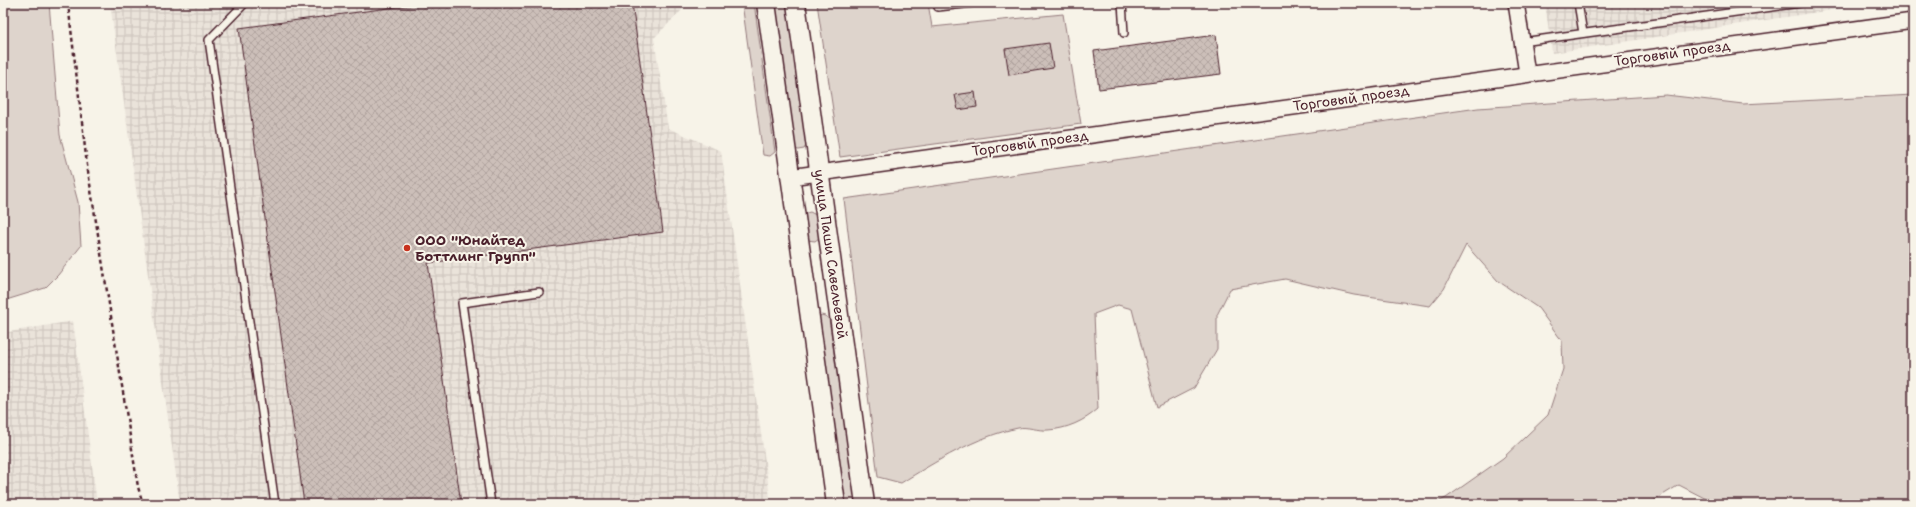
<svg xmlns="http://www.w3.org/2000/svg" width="1916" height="507" viewBox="0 0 1916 507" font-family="'Shantell Sans',sans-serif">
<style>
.industrial{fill:url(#industrial-grid)}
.green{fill:#ded4cc;stroke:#947a7c}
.building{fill:url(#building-cross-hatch);stroke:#4a1f2b}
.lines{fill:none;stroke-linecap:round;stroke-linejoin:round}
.service-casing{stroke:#4a1f2b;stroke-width:10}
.minor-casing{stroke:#4a1f2b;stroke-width:18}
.tertiary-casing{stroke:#4a1f2b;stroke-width:21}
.path{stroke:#4a1f2b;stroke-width:2.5;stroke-dasharray:4 3;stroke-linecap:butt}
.service{stroke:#f7f3e8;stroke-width:7}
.minor{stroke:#f7f3e8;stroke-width:15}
.tertiary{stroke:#f7f3e8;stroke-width:18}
.poi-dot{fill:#c8321e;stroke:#f7f3e8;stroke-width:1.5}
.labels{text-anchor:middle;stroke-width:4;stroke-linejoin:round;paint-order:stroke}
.street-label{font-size:14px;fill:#4a1f2b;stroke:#f7f3e8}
.poi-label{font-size:14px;font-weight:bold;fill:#4a1f2b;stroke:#f7f3e8;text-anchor:start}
</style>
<defs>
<pattern id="industrial-grid" width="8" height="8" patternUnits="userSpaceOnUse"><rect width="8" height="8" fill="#eae3da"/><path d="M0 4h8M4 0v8" fill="none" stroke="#cac2bb"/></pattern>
<pattern id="building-cross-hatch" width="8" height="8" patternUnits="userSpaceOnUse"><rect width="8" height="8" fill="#ccbfb9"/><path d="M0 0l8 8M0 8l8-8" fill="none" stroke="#b1a49f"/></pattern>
</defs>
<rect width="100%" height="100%" fill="#f7f3e8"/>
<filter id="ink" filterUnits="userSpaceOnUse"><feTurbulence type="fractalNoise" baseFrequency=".025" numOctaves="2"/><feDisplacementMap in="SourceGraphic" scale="8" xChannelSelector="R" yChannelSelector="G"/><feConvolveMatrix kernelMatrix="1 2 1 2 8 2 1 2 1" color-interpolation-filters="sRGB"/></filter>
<g filter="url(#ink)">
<g class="industrial">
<polygon points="110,3 689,3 654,38 668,128 721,151 771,504 180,504"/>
<polygon points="1545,3 1876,3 1552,53"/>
<polygon points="73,321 97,504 3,504 3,333"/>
</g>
<g class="green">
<polygon points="3,3 49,3 60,135 78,202 81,246 58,275 45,288 3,301"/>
<polygon points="742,3 754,3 775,152 770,156 763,155"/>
<polygon points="774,3 787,3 807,144 804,149 798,150 794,148"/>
<polygon points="817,3 928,3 932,27 1063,14 1081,124 840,157"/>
<path d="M1666 95 1743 104 1913 95V504H1716L1679 485 1648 504H1434L1446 498 1503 458 1548 415 1563 369 1562 341 1538 308 1498 281 1466 245 1444 289 1430 306 1354 295 1285 279 1230 289 1217 315V349L1194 388 1157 407 1132 309 1118 305 1094 314 1098 409C1084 421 1067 429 1048 430 1038 431 1027 426 1018 428 977 436 935 462 901 483L878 477 844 199 1478 108Z"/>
<polygon points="810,212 816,215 819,238 815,241 807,240 803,214"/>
<polygon points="821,315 825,316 829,319 857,504 843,504 816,321"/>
</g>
<g class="building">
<polygon points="426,3 632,3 663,232 428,263 461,504 304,504 239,28"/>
<polygon points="1216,35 1221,74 1099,89 1094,51"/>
<polygon points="1049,43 1053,68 1009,75 1005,49"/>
<polygon points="975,92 977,107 958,110 955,95"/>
</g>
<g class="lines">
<g class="service-casing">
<g id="service">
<polyline points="245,3 209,40 275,504"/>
<polyline points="938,3 938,7 973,3"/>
<polyline points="1122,3 1124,33"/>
<polyline points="1578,3 1583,33"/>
<polyline points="1522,42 1800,3"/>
<polyline points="491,504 462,303 539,292"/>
</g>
</g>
<g class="minor-casing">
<g id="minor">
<polyline points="1516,3 1527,73"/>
<polyline points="790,177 1913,21"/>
</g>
</g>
<g class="tertiary-casing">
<g id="tertiary">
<polyline points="766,3 836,504"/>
<polyline points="796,3 865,504"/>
</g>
</g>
<polyline class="path" points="68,3 87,165 138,487 143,504"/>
<use href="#service" class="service"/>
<use href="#minor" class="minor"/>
<use href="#tertiary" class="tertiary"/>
</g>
</g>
<circle class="poi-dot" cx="407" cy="248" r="4"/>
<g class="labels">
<g class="street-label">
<text transform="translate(1672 53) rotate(-8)" y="5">Торговый проезд</text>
<text transform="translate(1351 98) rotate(-8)" y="5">Торговый проезд</text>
<text transform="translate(1030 143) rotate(-8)" y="5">Торговый проезд</text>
<text transform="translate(831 254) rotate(82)" y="5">улица Паши Савельевой</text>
</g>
<g class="poi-label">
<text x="415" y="245">ООО "Юнайтед<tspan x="415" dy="16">Боттлинг Групп"</tspan></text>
</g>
</g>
<rect width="1916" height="507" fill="none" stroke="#f7f3e8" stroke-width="16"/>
<rect x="8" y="8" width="1900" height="491" fill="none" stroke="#4a1f2b" stroke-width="1.5" filter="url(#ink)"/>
</svg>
